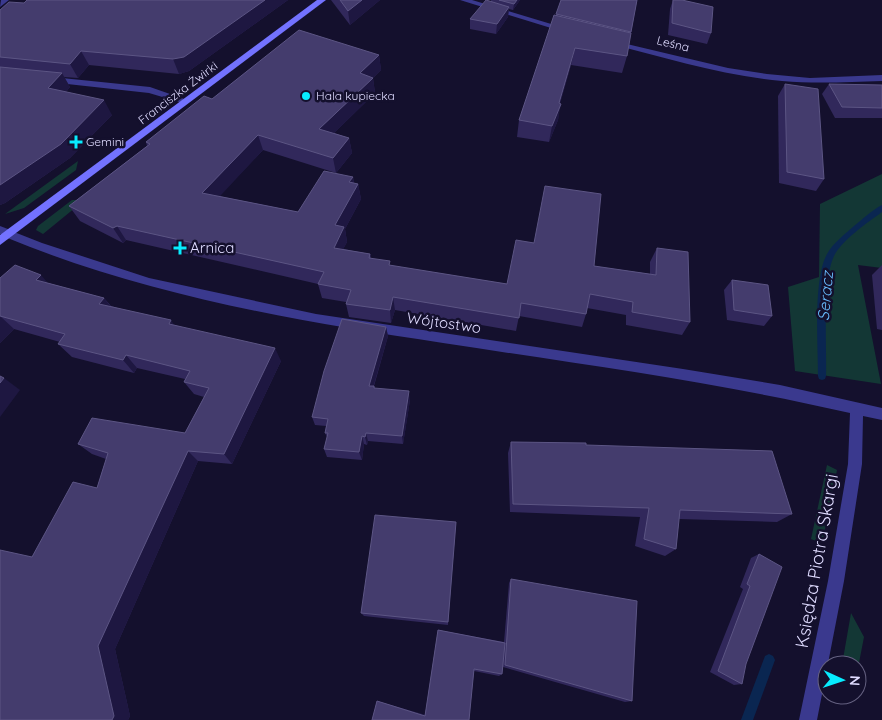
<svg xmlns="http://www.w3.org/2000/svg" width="882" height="720" viewBox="0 0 882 720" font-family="Quicksand,sans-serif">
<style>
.green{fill:#133735}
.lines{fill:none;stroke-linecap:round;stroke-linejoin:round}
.stream{fill:#0a2651;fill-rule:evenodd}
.service{fill:#3a398e;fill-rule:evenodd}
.minor{fill:#3a398e;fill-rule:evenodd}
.secondary{fill:#7372ff;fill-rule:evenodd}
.wall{fill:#31285b}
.shaded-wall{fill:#1e1741}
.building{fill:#443c6d;stroke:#5c5584}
.poi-dot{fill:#07ecff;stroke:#14102d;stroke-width:2}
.labels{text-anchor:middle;stroke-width:5;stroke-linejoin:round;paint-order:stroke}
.far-street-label{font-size:12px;fill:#dfdbff;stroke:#14102d}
.far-poi-label{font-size:12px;fill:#dfdbff;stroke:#14102d;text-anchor:start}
.poi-label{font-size:15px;fill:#dfdbff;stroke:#14102d;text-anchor:start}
.street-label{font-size:15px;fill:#dfdbff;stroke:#14102d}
.water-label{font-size:16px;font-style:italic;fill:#69bdff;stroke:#14102d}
.near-street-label{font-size:18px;fill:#dfdbff;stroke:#14102d}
</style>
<rect width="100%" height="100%" fill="#14102d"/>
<g class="green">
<polygon points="78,161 76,170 24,208 5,214"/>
<polygon points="882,174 882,268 858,265 881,384 795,371 788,287 819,277 820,204"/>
<polygon points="72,200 82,200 81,203 43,234 36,230 38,226"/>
<polygon points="827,465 837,470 823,539 816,541 811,539"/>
<polygon points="851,613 864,637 857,673 857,665 842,665"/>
</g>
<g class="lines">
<g class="stream">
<path d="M882 205V212C867 223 842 240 834 256 822 281 827 347 826 376L825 379 822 380 819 379 818 376C818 345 813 279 827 254 833 243 845 234 854 226 863 219 872 210 882 205Z"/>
<polygon points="769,654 773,656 775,660 753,720 741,720 765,656"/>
</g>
<polygon class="service" points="0,226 13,231 14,234 13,237 9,238 0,234"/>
<g class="minor">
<polygon points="9,0 0,7 1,0"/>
<polygon points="460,0 472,0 571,30 564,32"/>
<path d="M610 40 728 68 767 74 810 78 882 75V81C849 82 815 84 782 81 724 76 667 58 610 44Z"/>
<polygon points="52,77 150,87 190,101 186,104 149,93 49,82 48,80"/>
<path d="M9 230 42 243 149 278 316 314 683 369 780 385 882 408V420L863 416 862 464 844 581 817 720H799L828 581 848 464 850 413C716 382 579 364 443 343 295 321 145 295 5 237L4 234 5 231Z"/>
</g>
<polygon class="secondary" points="317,0 326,0 0,245 0,235"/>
</g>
<g class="wall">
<polygon points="288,0 189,71 179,74 89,65 78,78 64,77 70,87 66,92 112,115 70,158 5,203 0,205 0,10 24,3"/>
<polygon points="331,0 380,0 350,25"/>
<polygon points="491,0 520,0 513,10 509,9 508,17 496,34 470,29 470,19 491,2"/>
<polygon points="561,0 637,0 627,56 622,73 571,65 560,103 558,120 549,142 517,137 519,120"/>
<polygon points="673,0 682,0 711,33 707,44 668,35 670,9"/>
<polygon points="379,55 381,70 373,78 375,93 334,133 349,138 352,153 336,173 263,150 219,196 298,212 353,177 354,183 358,184 361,199 345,229 347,242 343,249 370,254 371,258 391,266 507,284 594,266 650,274 650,262 657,248 690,322 682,335 626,325 626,315 587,308 586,314 582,327 519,316 516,331 395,310 391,323 349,317 346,304 346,302 322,298 318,284 126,240 123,243 80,221 69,206 147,146 146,142 212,99"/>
<polygon points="785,84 824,179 816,191 779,183 778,96"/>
<polygon points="829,84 882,85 882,118 835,118 822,94"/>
<polygon points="882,265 882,330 877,329 872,275"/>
<polygon points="0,278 48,283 104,298 111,306 175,325 281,361 232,464 198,461 115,649 130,716 128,720 0,720 32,557 97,488 106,459 92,454 78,444 185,433 204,397 194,394 184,382 185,379 137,368 134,373 72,357 58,344 60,342 14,329 0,343"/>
<polygon points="732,280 772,316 764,326 727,320 724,290"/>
<polygon points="386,327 388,336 374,386 375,388 410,400 403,444 368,441 367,445 364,444 362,460 327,457 324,449 327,437 325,433 326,426 315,425 312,417"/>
<polygon points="511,442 586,445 792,514 777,522 679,519 676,549 665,556 635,546 640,517 510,512 508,453"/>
<polygon points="456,522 448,625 364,616 361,613"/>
<polygon points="759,554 742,684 734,685 710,672 743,589 740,587 751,558"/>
<polygon points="511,579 632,701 625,702 503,667 502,674 499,676 474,671 469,720 372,720 377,701 425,715 438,630 504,642 509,583"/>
</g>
<g class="shaded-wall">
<polygon points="265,0 288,0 189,71 179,74 173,59"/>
<polygon points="362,0 380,0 350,25 348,11"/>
<polygon points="517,0 520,0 513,10 514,4"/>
<polygon points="509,7 508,17 496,34 497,24"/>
<polygon points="575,48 571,65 558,111 561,104 558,120 549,142 552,126"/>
<polygon points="81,51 89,65 78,78 70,64"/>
<polygon points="379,55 381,70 362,89 360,73"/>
<polygon points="62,73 70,87 57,103 48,88"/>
<polygon points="373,78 375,93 323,144 319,129"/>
<polygon points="104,100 112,115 70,158 5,203 0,205 0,185"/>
<polygon points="258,135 263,150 209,208 202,193"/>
<polygon points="349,138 352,153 336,173 333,158"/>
<polygon points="353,177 355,190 358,184 361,199 345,229 347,242 337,262 334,248 335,225 349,182"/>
<polygon points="117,226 126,240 123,243 113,228"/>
<polygon points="41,275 54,290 36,280"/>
<polygon points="393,297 395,310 391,323 390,310"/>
<polygon points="104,298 115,312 99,304"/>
<polygon points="0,316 14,329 0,343"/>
<polygon points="171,320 180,334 169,324"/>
<polygon points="386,327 388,336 371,395 369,386"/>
<polygon points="275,348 281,361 232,464 224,454"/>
<polygon points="126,355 137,368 134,373 123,360"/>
<polygon points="4,378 20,390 0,417 0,383"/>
<polygon points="409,391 410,400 403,444 402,436"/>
<polygon points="366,433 368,441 367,445 365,437"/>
<polygon points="362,436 364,444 362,460 359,452"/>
<polygon points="188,451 198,461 115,649 130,716 128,720 112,720 98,646"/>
<polygon points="377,701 380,702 426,715 425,716"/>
</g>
<g class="building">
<polygon points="27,0 265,0 184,57 173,59 81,51 70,64 0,57 0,10 9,2 24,3"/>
<polygon points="340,0 362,0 348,11"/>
<polygon points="486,0 509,7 497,24 470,19"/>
<polygon points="499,0 517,0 514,4"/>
<polygon points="561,0 637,0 631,32 556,14"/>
<polygon points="673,0 682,0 713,7 711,33 672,23"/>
<polygon points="554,15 631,33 627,56 575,48 559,103 561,104 552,126 519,120"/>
<polygon points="299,30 379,55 360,73 373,78 319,129 349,138 333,158 258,135 202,193 298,212 324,171 353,177 349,182 358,184 335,225 344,227 334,248 370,254 369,258 390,261 389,265 507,284 516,240 534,243 545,186 601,194 594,266 656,275 657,248 688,252 690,322 632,312 633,302 590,294 586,314 521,303 519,318 393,297 390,310 346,304 351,290 318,284 324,272 117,226 113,228 69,206 150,144 146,142 204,96 212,99"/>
<polygon points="0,67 62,73 48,88 104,100 61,144 0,185"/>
<polygon points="785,84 818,89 824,179 787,172"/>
<polygon points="829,84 882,85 882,108 842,107"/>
<polygon points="15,265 41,275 36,280 104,298 99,304 171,320 169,324 275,348 224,454 188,451 98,646 114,716 112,720 0,720 0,550 32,557 73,482 97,488 108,453 78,444 92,418 185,433 209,388 184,382 190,371 126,355 123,360 58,344 65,334 0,316 0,278"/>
<polygon points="732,280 768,285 772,316 734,310"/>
<polygon points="342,319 386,327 369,386 374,386 374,388 409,391 402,436 366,433 365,437 362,436 359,452 324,449 328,433 325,433 328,419 312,417 324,371"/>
<polygon points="0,376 4,378 0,383"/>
<polygon points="511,442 586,443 586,445 772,451 792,514 680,510 676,549 644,539 649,508 513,504"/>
<polygon points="375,515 456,522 448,622 361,613"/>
<polygon points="759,554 782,567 746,664 742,684 718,671 750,586 747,584"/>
<polygon points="511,579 637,601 632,701 505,665"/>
<polygon points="438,630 505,643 502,674 474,669 469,720 372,720 377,701 425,716"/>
</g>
<g class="poi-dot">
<circle cx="306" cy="96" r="5"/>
<path d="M73.5 134.5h5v5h5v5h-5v5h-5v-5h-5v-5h5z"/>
<path d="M177.5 240.5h5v5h5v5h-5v5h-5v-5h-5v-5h5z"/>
</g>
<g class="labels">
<g class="far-street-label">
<text transform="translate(673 44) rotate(14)" y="4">Leśna</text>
<text transform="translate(178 93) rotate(-37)" y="4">Franciszka Żwirki</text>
</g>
<g class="far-poi-label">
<text x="316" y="100">Hala kupiecka</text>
<text x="86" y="146">Gemini</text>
</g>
<g class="poi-label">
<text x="190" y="253">Arnica</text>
</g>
<g class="street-label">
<text transform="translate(444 323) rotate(8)" y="5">Wójtostwo</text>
</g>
<g class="water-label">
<text transform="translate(825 296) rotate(-85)" y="6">Seracz</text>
</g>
<g class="near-street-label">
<text transform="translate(817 561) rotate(-80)" y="6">Księdza Piotra Skargi</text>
</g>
</g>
<g transform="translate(842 680) rotate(93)"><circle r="24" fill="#14102d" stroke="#656181"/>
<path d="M0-4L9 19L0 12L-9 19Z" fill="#07ecff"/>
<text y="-8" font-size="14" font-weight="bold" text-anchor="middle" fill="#dfdbff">N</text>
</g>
</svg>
